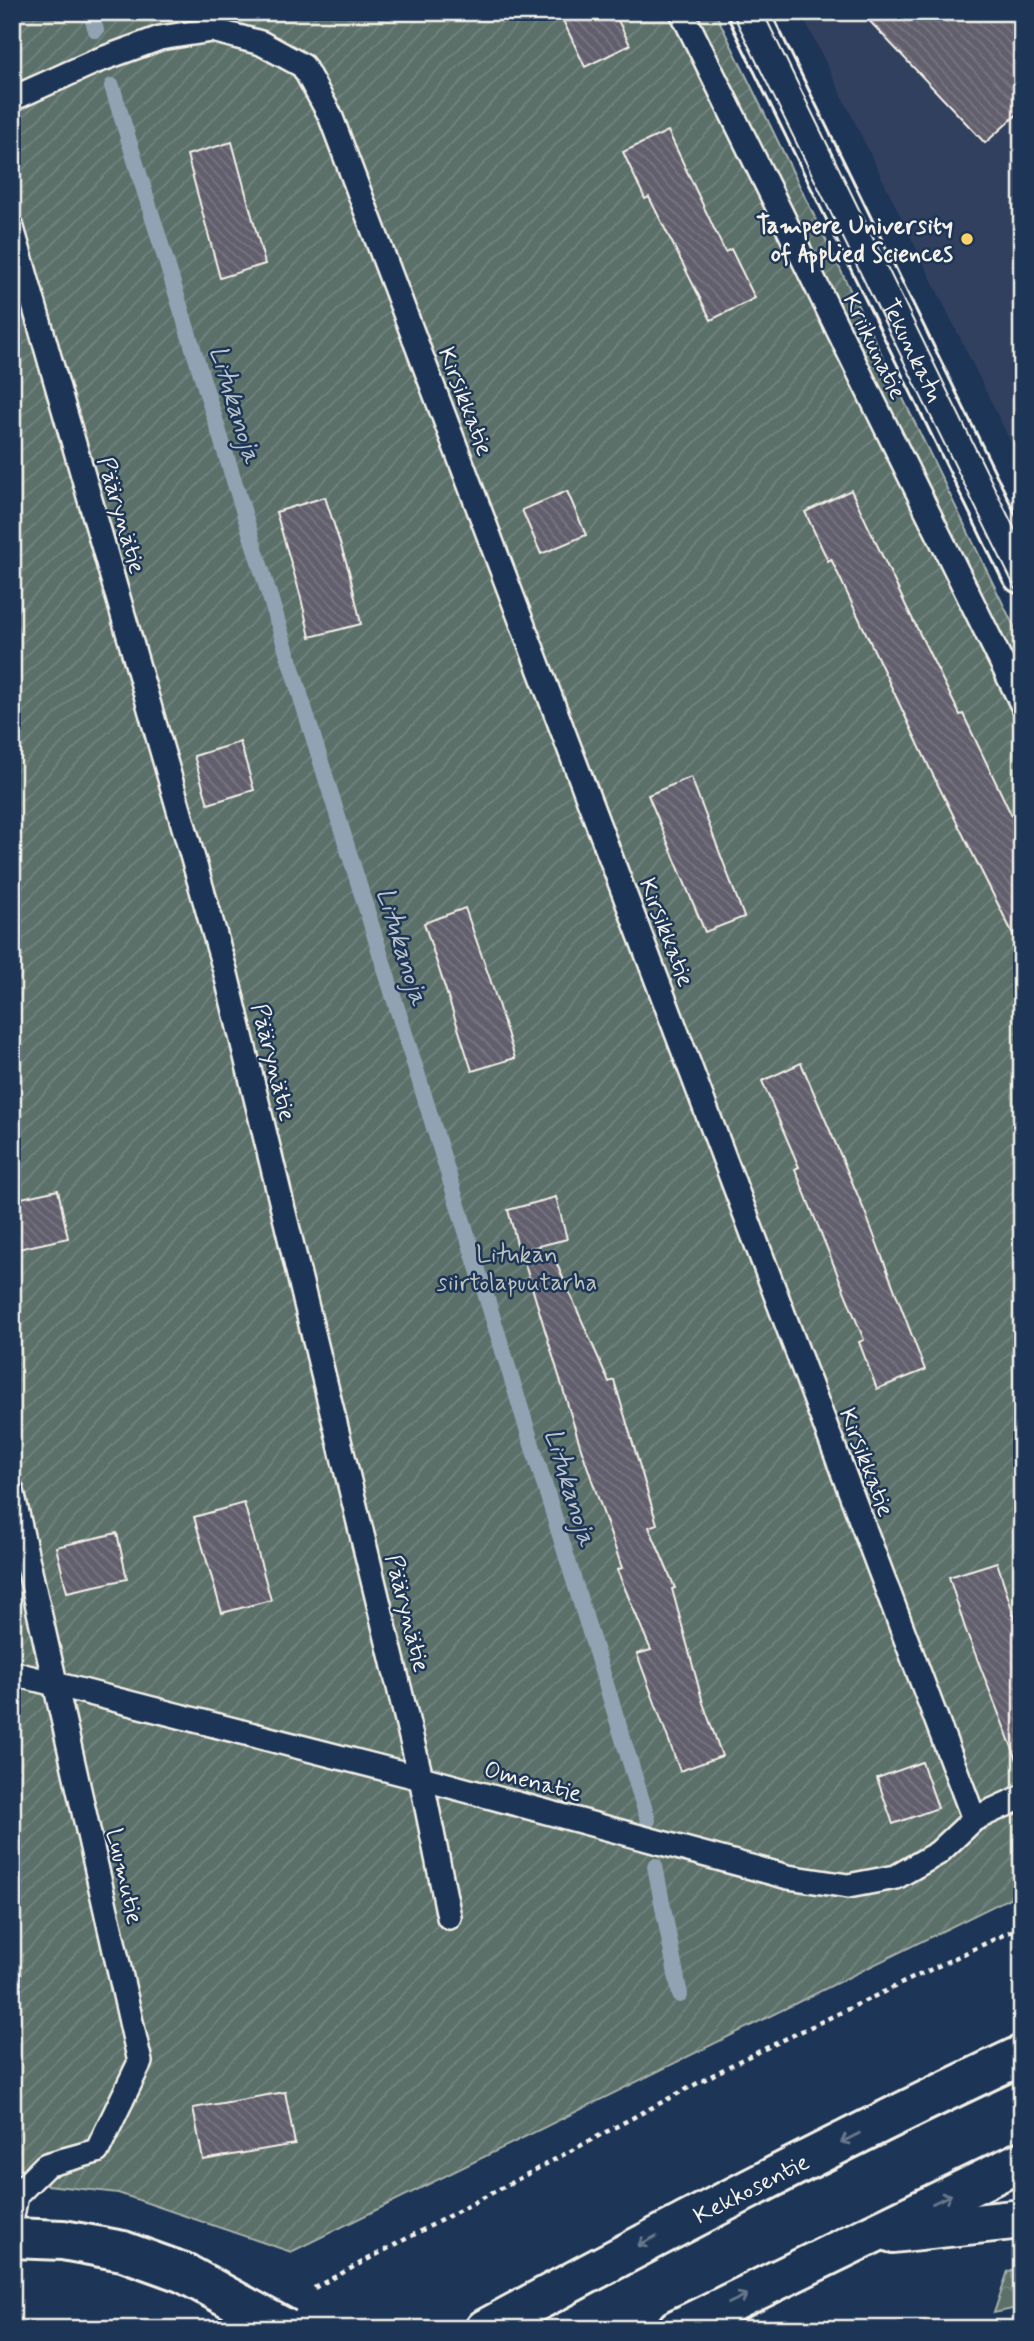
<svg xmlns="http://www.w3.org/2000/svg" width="1034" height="2341" viewBox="0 0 1034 2341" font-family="Mynerve,sans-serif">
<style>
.built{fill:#32415e}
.forest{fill:url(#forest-crowns);stroke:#a8b0a9;stroke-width:2}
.garden{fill:url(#garden-furrows);stroke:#a8b0a9;stroke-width:2}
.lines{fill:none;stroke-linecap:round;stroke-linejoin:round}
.stream{stroke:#91a2b3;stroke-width:16}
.building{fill:url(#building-back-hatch);stroke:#f4f1e8;stroke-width:2}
.service-casing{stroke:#f4f1e8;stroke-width:28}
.minor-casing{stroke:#f4f1e8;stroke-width:44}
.tertiary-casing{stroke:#f4f1e8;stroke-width:44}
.trunk-casing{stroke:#f4f1e8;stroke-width:44}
.path{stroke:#f4f1e8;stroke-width:4.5;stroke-dasharray:5 5;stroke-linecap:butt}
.service{stroke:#1d3557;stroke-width:23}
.minor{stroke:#1d3557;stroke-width:38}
.tertiary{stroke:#1d3557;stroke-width:38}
.trunk{stroke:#1d3557;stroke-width:38}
.tram{stroke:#f4f1e8;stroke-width:2}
.tertiary-bridge-casing{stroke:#f4f1e8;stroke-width:44;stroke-linecap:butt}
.tertiary-bridge{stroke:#1d3557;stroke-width:38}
.oneway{stroke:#68778a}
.poi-dot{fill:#ffd166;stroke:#1d3557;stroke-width:2.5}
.labels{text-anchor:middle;stroke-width:5;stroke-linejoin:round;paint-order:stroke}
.poi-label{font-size:24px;font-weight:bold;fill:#f4f1e8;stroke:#1d3557;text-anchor:end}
.street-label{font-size:24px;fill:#f4f1e8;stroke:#1d3557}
.park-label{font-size:24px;fill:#bec4bc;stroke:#1d3557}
.water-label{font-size:26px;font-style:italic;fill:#bac3c9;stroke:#1d3557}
</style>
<defs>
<pattern id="forest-crowns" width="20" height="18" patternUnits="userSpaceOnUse" patternTransform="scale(1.75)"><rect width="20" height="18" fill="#5b6f6a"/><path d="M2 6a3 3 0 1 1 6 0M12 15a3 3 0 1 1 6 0" fill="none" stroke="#73847f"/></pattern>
<pattern id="garden-furrows" width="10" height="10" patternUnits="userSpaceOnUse" patternTransform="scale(1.75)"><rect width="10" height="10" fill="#5b6f6a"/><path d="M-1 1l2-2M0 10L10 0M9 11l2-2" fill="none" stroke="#73847f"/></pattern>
<pattern id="building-back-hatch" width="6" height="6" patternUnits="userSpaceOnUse" patternTransform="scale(1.75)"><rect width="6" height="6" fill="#625e6d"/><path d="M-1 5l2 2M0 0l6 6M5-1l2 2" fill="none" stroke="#797682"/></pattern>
</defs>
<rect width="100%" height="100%" fill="#1d3557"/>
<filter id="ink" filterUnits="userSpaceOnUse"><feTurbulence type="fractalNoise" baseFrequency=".0143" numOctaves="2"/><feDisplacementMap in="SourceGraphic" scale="14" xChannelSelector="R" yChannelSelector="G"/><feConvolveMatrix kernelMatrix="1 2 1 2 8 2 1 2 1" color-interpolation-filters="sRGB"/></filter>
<g filter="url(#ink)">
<polygon class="built" points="801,12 1022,12 1022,465"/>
<polygon class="forest" points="1022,2268 1022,2307 994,2313 1008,2271"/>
<polygon class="garden" points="12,12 715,12 1022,643 1022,1892 291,2252 118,2193 12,2181"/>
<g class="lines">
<g class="stream">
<polyline points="90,12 96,30"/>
<polyline points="112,86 648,1820"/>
<polyline points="655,1866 680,1995"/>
</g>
</g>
<g class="building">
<polygon points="559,12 614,12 630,45 585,67"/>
<polygon points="861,12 1022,12 1022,110 985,143"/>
<polygon points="668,131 725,252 731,249 755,298 711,320 649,197 645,199 623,152"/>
<polygon points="232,142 265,264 220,278 187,155"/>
<polygon points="851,490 907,608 960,715 963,714 1022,837 1022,952 931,771 831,559 828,561 805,512"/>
<polygon points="567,491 586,535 541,554 522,510"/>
<polygon points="325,497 349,571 361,624 310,637 300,594 276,512"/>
<polygon points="240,742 254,790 208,804 194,756"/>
<polygon points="691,777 744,917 705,932 648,795"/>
<polygon points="465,908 491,982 515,1058 472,1071 424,923"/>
<polygon points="801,1063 865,1212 925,1370 877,1389 859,1342 864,1340 795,1169 799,1167 762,1081"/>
<polygon points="58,1190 68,1238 18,1249 12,1222 12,1200"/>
<polygon points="556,1197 567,1239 519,1251 508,1210"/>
<polygon points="551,1251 609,1382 614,1380 657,1524 649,1527 675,1588 672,1589 703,1703 722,1756 680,1771 637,1654 651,1650 617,1570 622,1568 580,1445 524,1261"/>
<polygon points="244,1503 271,1600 222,1613 194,1517"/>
<polygon points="117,1533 127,1579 67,1592 56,1547"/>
<polygon points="997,1562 1022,1641 1022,1764 1019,1765 965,1628 949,1577"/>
<polygon points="922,1762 938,1808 893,1824 877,1778"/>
<polygon points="285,2092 295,2144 203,2160 193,2108"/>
</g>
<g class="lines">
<g class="service-casing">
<g id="service">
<polyline points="682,12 1022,704"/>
<polyline points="12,99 94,62 160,38 212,30 261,43 303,66 330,115 974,1819"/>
<polyline points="12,228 225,970 421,1778 449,1917"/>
<polyline points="12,1491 140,2062 97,2151 46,2165 16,2195 12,2216"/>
<polyline points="12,1673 421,1778 788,1877 848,1886 896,1877 938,1853 974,1819 1022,1797"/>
</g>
</g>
<g class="minor-casing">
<g id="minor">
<path id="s1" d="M748 12 1022 574"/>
</g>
</g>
<g class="tertiary-casing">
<polyline id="tertiary" points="12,2238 63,2240 123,2251 184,2273"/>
</g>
<g class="trunk-casing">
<g id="trunk">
<polyline points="893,2233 1022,2219"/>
<path id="s2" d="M485 2329C662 2233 840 2140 1022 2055"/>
<polyline points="677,2329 1022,2161"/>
</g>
</g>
<polyline class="path" points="314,2288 739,2061 1022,1926"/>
<use href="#service" class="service"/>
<use href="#minor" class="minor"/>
<use href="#tertiary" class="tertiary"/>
<use href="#trunk" class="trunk"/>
<g class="tram">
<polyline points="732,12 1022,602"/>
<polyline points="763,12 1022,544"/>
</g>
<g class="tertiary-bridge-casing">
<polyline id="tertiary-bridge" points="184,2273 286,2329"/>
</g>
<use href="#tertiary-bridge" class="tertiary-bridge"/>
</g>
<defs><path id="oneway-shaft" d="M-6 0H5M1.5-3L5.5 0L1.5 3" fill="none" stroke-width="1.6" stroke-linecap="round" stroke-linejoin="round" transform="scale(1.75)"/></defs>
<g class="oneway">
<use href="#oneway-shaft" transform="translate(850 2138) rotate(153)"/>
<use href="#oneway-shaft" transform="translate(942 2199) rotate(-26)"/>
<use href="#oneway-shaft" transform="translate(647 2241) rotate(152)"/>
<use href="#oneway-shaft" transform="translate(738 2299) rotate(-26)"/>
</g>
</g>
<circle class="poi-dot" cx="967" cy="239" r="7"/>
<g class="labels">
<g class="poi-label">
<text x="953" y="233">Tampere University<tspan x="953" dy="28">of Applied Sciences</tspan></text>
</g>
<g class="street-label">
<text transform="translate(875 346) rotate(64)" y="8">Kriikunatie</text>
<text dy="8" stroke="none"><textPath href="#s1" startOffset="376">Tekunkatu</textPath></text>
<text transform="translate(466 401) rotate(69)" y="8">Kirsikkatie</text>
<text transform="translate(122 515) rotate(74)" y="8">Päärynätie</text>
<text transform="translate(667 932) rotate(69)" y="8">Kirsikkatie</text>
<text transform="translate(274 1062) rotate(76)" y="8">Päärynätie</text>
<text transform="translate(867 1462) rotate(69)" y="8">Kirsikkatie</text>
<text transform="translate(408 1613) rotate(76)" y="8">Päärynätie</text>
<text transform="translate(533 1781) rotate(15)" y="8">Omenatie</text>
<text transform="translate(125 1876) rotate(77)" y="8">Luumutie</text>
<text dy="8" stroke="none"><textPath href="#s2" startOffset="301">Kekkosentie</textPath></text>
</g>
<g class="park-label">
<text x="517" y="1262">Litukan<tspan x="517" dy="28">siirtolapuutarha</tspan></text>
</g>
<g class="water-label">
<text transform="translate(236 404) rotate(73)" y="9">Litukanoja</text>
<text transform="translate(403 946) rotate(73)" y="9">Litukanoja</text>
<text transform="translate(571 1487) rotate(73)" y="9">Litukanoja</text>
</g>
</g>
<rect width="1034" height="2341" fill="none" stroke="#1d3557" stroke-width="42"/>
<rect x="21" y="21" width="992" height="2299" fill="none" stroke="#f4f1e8" stroke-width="2.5" filter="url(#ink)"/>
</svg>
